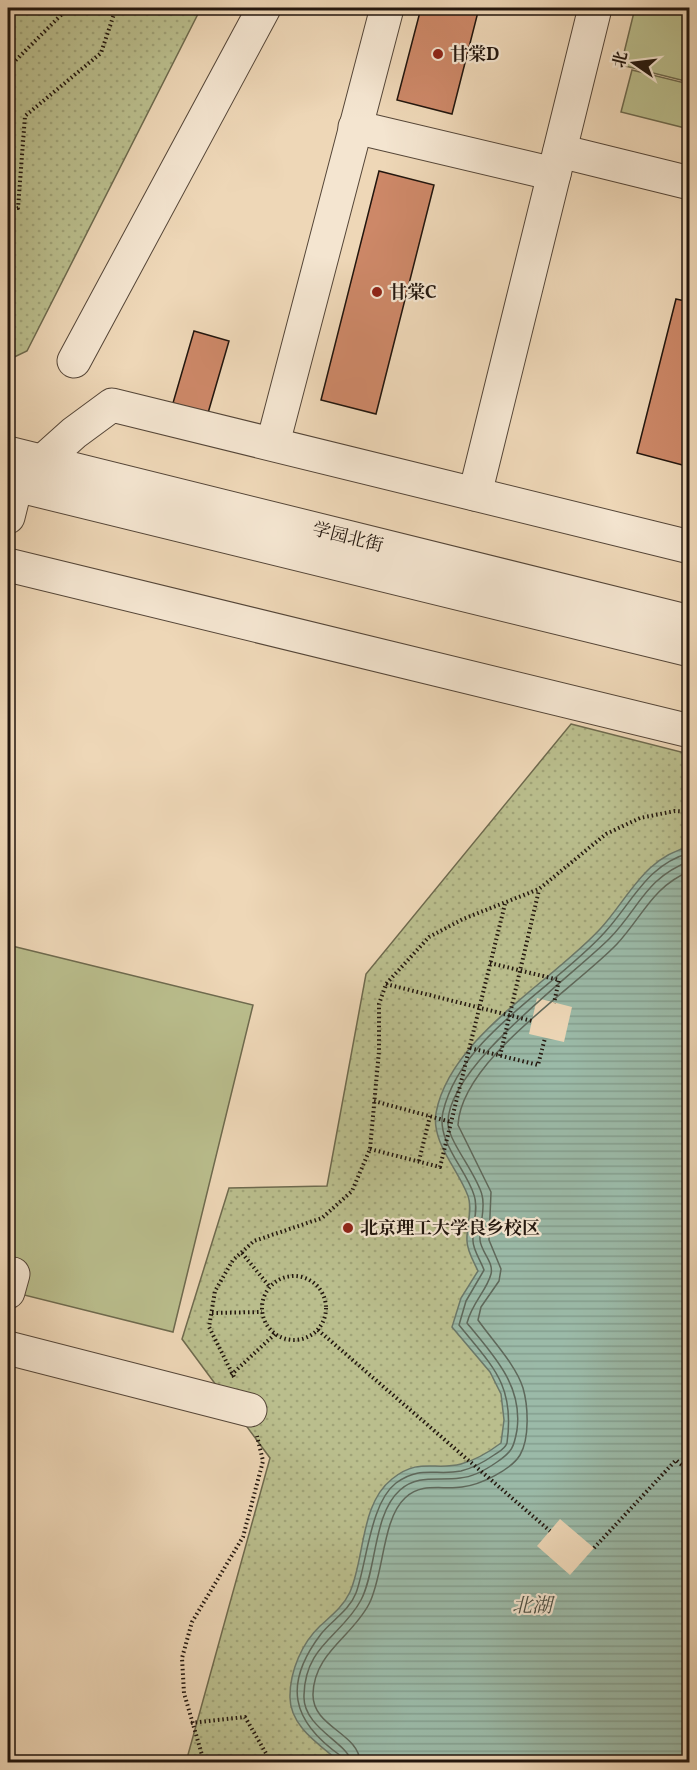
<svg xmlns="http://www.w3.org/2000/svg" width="697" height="1770" viewBox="0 0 697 1770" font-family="Vollkorn,'Noto Serif SC',serif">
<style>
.grass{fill:url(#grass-dots);stroke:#6e6a4e;stroke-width:1.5}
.pitch{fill:#babe8d;stroke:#6e6a4e;stroke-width:1.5}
.water{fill:url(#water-rules);stroke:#6b786a;stroke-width:1.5}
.pier{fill:#eed7b7}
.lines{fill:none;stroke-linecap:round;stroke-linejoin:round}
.shore{stroke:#5e685b;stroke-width:1.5}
.building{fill:#cd8868;stroke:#22160e;stroke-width:1.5}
.minor-casing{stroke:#554638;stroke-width:35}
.path{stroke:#22160e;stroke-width:4;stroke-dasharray:1.5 3;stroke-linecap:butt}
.minor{stroke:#f4e5d0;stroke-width:33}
.poi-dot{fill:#8f2418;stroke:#f4e5d0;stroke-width:2}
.labels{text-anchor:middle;stroke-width:4.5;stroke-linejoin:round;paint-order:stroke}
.poi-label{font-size:18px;font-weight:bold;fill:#22160e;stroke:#f4e5d0;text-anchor:start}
.street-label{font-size:18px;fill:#22160e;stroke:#f4e5d0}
.water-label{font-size:20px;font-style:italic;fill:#4c4f44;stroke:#f4e5d0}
</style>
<defs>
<pattern id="grass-dots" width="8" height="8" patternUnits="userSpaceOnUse" patternTransform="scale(1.5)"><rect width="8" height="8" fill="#babe8d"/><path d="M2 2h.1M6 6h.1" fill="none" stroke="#a0a378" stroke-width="1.8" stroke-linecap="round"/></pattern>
<pattern id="water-rules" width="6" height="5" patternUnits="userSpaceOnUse" patternTransform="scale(1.5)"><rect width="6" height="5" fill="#9bbaa8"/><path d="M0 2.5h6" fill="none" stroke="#859f8f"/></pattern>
</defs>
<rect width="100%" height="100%" fill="#eed7b7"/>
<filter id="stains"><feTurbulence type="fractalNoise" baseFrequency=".00333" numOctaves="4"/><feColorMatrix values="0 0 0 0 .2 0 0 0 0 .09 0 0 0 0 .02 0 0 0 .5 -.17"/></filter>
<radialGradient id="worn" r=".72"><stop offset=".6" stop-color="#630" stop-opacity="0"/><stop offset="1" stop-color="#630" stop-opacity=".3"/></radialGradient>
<g class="grass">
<polygon points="8,8 201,8 27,351 8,360"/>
<polygon points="571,724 689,754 689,1762 186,1762 270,1458 182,1339 229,1188 327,1186 366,974"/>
</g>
<g class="pitch">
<polygon points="635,8 689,8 689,82 621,65"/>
<polygon points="632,70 689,84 689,129 621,112"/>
<polygon points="8,945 253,1005 173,1332 8,1291"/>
</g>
<path class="water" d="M689 847V1762H340C320 1745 289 1726 290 1696 290 1671 302 1643 320 1626 331 1616 343 1607 350 1592 365 1558 360 1504 392 1479 419 1457 435 1471 461 1464 476 1460 489 1452 501 1443L504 1420 501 1394 490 1372 452 1327 461 1298 478 1271C474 1262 467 1251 467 1241 466 1228 473 1209 468 1196 458 1169 431 1142 436 1113 450 1037 552 982 601 928 629 897 645 857 689 847Z"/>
<g class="pier">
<polygon points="537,998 572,1007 564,1042 529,1034"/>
<polygon points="560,1519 594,1548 570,1575 537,1546"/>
</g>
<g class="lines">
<g class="shore">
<path d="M343 1762 341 1756C291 1721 283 1684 321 1634 332 1620 349 1611 356 1593 367 1563 370 1503 396 1483 420 1465 436 1476 461 1471 473 1468 484 1462 494 1455 500 1451 505 1449 507 1443 515 1385 493 1367 459 1325L466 1301 484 1270C481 1261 473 1250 473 1241 472 1227 479 1209 474 1195 466 1169 436 1141 443 1112 461 1035 555 988 605 932 632 903 647 864 690 853"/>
<path d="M351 1762C350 1744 302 1728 304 1695 305 1645 342 1636 361 1600 377 1569 373 1514 400 1490 418 1474 438 1481 460 1478 473 1477 487 1469 497 1462 512 1452 514 1447 517 1430 523 1385 493 1355 467 1323 472 1303 487 1290 491 1274 494 1262 481 1252 480 1240 479 1226 486 1209 482 1195 477 1175 450 1143 448 1125 444 1069 571 977 609 939 639 909 645 878 690 861"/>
<path d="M360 1762C359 1733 312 1727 313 1694 314 1653 352 1637 369 1604 384 1575 382 1519 405 1498 422 1482 442 1490 462 1487 480 1485 511 1470 520 1455 530 1438 528 1405 523 1388 516 1365 492 1340 478 1320L481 1307 499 1281 501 1269 489 1240 491 1192 458 1125C461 1060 574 989 617 944 643 916 652 887 690 871"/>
</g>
</g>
<g class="building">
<polygon points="421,8 479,8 452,114 397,100"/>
<polygon points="379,171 434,185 376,414 321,400"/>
<polygon points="676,299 690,302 690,467 637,453"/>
<polygon points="194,331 229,341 208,413 173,403"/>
</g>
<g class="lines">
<g class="minor-casing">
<g id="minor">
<polyline points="355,127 554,174"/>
<polyline points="560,151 690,183"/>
<polyline points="74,361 264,8"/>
<polyline points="273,443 387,8"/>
<polyline points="8,453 690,622"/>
<polyline points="8,483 690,650"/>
<polyline points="475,494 595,8"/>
<polyline points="8,517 16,485 74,433 112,405 690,547"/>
<polyline points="8,565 690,731"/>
<polyline points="8,1292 13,1274"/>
<polyline points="8,1348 250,1410"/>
</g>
</g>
<g class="path">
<polyline points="8,65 14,62 68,8"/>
<polyline points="8,209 18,208 25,116 101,53 116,8"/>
<polyline points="490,963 559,980 554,1003"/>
<polyline points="386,984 532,1021"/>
<polyline points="470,1048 538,1065 545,1038"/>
<polyline points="500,1056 539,890"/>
<polyline points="374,1101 451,1122"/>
<polyline points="370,1149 440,1167 505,904"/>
<polyline points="419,1161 430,1116"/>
<polyline points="242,1253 269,1286"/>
<circle cx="294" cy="1308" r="32"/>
<polyline points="212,1313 262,1312"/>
<polyline points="318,1330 550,1531"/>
<polyline points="231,1375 275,1334"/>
<polyline points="234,1377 209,1327 215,1291 233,1260 254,1241 322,1218 352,1191 370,1149 379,1051 379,1004 386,984 429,937 463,919 539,889 606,834 640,818 675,811 690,812"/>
<polyline points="594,1548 676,1460 690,1472"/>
<polyline points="191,1723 245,1717 271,1762"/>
<polyline points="204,1762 184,1693 182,1658 192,1622 243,1537 263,1461 257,1436"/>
</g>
<use href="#minor" class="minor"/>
</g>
<g class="poi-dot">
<circle cx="438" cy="54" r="6"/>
<circle cx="377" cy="292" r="6"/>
<circle cx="348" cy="1228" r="6"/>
</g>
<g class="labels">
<g class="poi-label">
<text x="450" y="60">甘棠D</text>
<text x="389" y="298">甘棠C</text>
<text x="360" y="1234">北京理工大学良乡校区</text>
</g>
<g class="street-label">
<text transform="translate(348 537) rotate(14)" y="6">学园北街</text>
</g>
<g class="water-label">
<text x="532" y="1612">北湖</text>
</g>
</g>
<rect width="697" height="1770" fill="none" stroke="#eed7b7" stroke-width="30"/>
<rect x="9" y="9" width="679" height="1752" fill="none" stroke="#22160e" stroke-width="3"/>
<rect x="15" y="15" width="667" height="1740" fill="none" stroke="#22160e" stroke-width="1.5"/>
<g transform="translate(634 63) rotate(284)" stroke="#f4e5d0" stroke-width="4.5" paint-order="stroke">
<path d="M0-4.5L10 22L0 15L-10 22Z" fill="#22160e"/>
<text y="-9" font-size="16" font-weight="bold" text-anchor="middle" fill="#22160e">北</text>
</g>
<rect width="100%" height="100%" filter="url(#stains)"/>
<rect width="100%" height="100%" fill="url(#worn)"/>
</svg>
